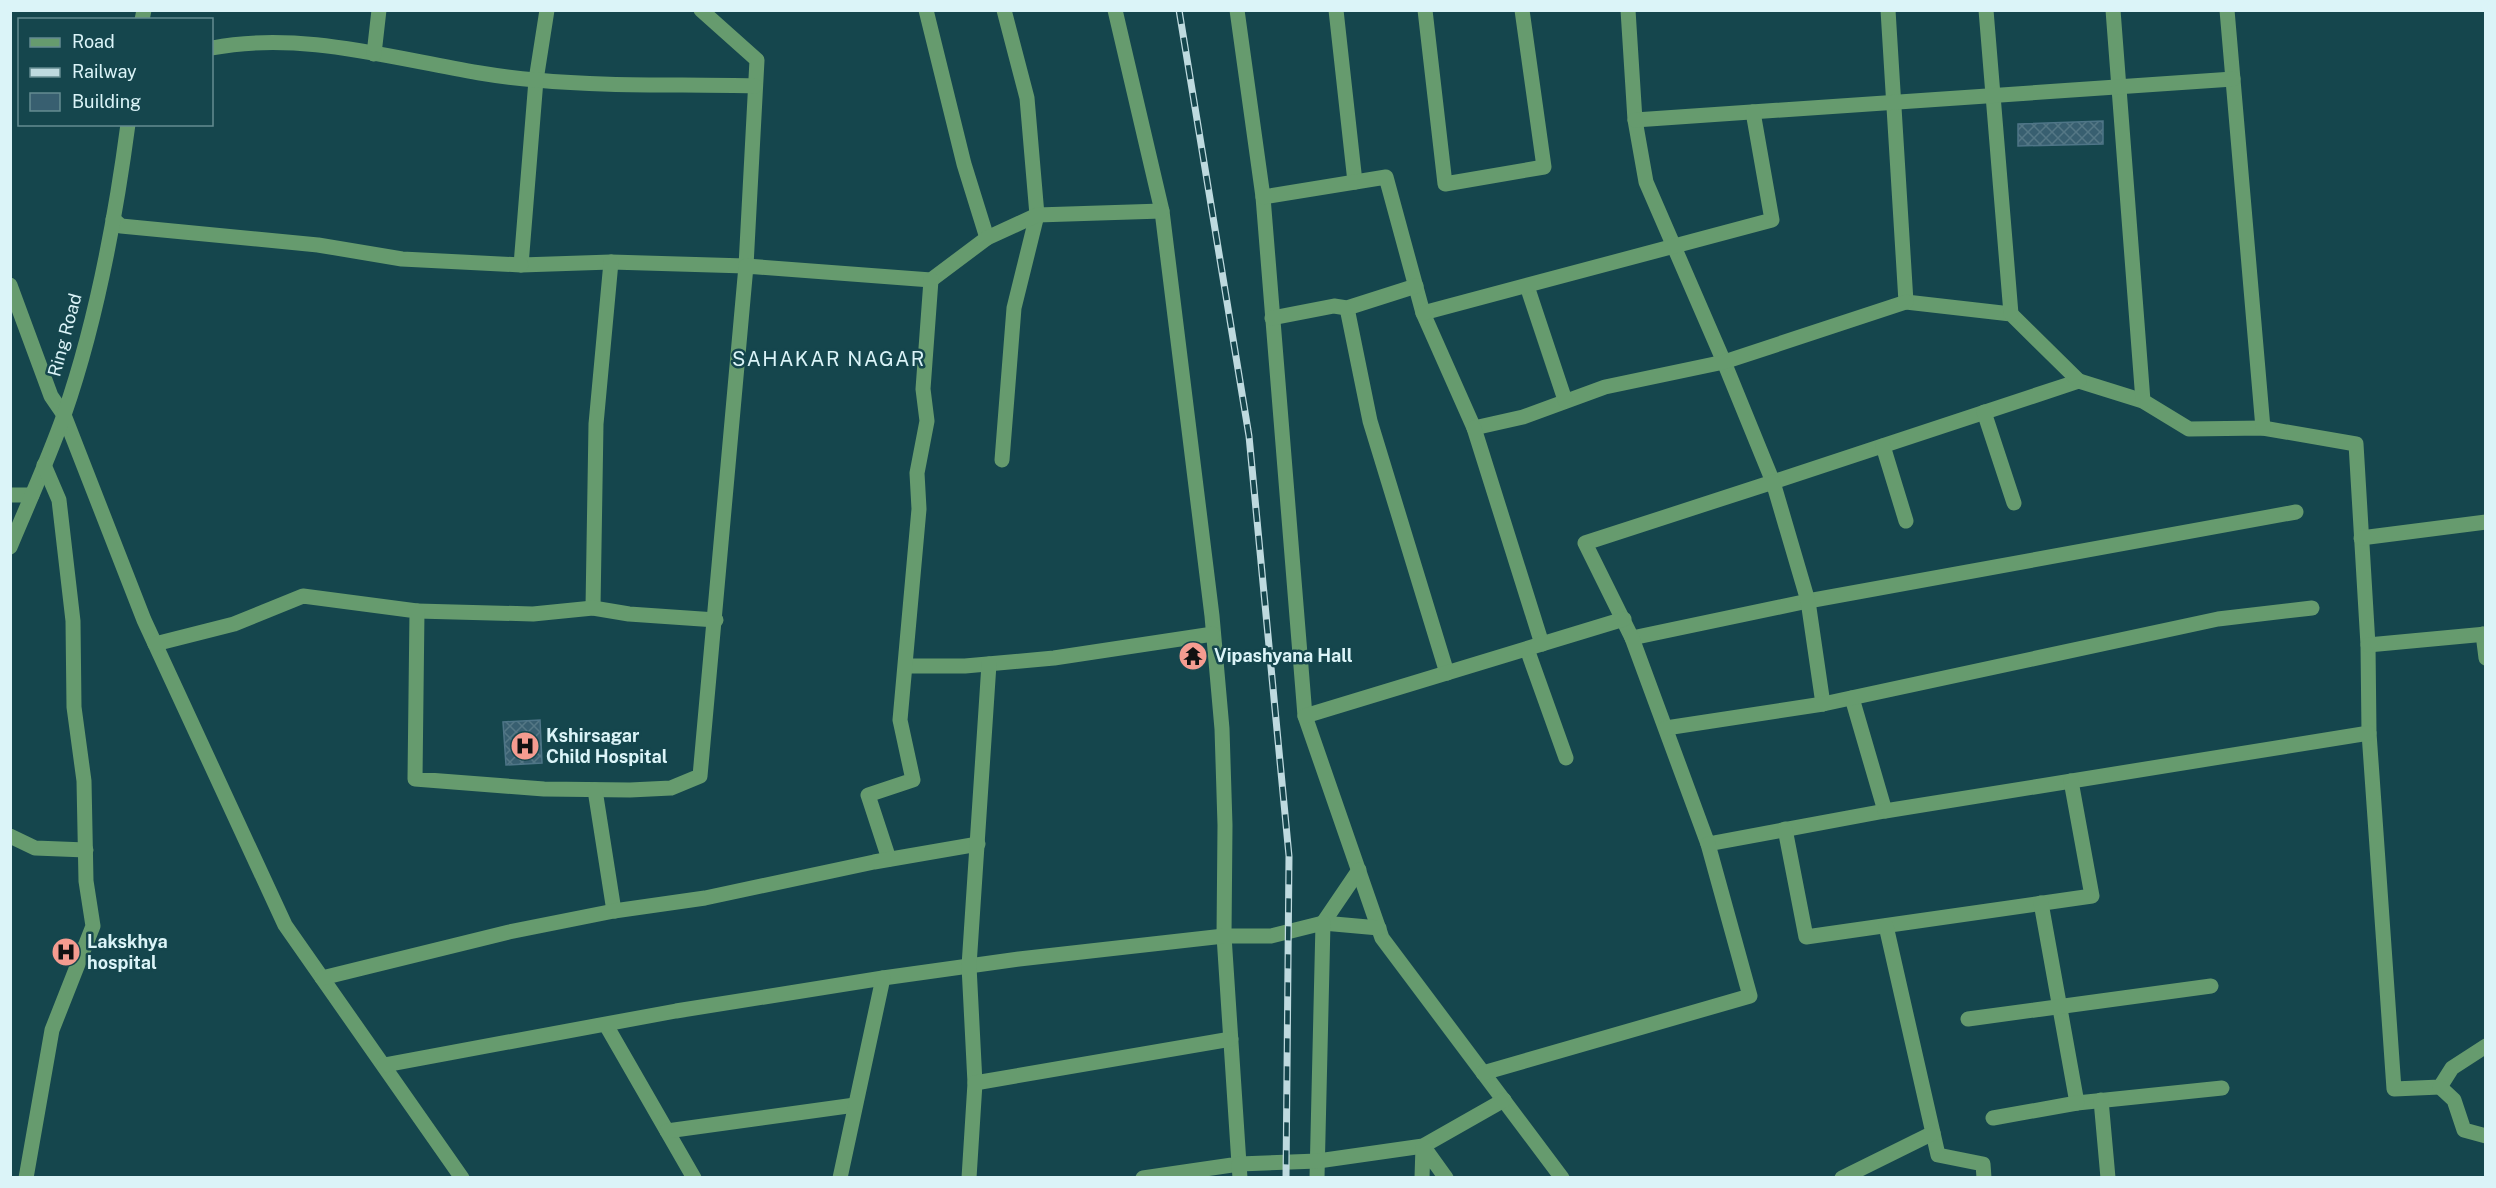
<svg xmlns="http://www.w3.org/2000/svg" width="2496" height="1188" viewBox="0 0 2496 1188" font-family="'Public Sans',sans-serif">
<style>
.building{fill:url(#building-cross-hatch);stroke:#4e7587;stroke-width:1.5}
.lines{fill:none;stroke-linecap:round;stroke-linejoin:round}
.minor{stroke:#669b6e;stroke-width:15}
.rail-casing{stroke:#bedadf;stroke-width:7}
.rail{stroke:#15464d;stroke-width:4.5;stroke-dasharray:14;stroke-linecap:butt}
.labels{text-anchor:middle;stroke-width:5;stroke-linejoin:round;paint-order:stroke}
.street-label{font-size:18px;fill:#dbf4f8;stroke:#15464d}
.poi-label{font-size:18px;font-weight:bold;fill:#dbf4f8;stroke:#15464d;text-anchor:start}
.neighbourhood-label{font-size:20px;letter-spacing:1.5px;fill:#dbf4f8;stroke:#15464d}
</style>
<defs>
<pattern id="building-cross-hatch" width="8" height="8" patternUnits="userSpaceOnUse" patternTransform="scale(1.5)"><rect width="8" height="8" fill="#385f70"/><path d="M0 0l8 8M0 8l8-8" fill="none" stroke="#547785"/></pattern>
</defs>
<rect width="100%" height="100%" fill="#15464d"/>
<g class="building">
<polygon points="2103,121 2103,144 2018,146 2018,124"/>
<polygon points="540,720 542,763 506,765 503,722"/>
</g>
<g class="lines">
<g class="minor">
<polyline points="547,10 536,80 521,265 611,262 746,266 757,60 701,10"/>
<polyline points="926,10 964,164 987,238"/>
<polyline points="1115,10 1162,211 1212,616 1222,729 1225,825 1224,936 1239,1164 1143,1178"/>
<polyline points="1237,10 1263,197 1305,716 1382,938 1562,1178"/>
<polyline points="1336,10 1355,182"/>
<polyline points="1425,10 1445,184 1544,167 1522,10"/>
<polyline points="1628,10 1635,120 1646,182 1724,362 1773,482 2079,381 2143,401 2189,429 2263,428 2356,444 2368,645 2369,733 2394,1089 2440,1087 2452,1068 2486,1046"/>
<polyline points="1888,10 1906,302 2011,314 2079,381"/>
<polyline points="1986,10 2011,314"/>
<polyline points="2113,10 2143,401"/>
<polyline points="2227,10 2263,428"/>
<polyline points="142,20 144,10"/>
<path d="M212 48C320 27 429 72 536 80 609 87 683 84 755 86"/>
<polyline points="374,54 379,10"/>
<polyline points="1635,120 2233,79"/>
<polyline points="1263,197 1386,177 1423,313 1474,428 1523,417 1605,387 1724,362 1906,302"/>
<polyline points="113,219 121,226 318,245 402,259 521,265"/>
<polyline points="10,285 51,396 64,415 144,620 285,925 462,1178"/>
<polyline points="1527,286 1565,400"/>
<polyline points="1347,308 1370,421 1447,673"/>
<polyline points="1423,313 1772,220 1753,112"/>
<polyline points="1272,318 1334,306 1347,308 1416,286"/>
<polyline points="1984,412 2014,503"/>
<polyline points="1474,428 1542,644"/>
<polyline points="1883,446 1906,521"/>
<polyline points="1002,460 1014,308 1037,215 1027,98 1004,10"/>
<polyline points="10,495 32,495"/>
<polyline points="2361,538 2486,522"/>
<path d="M10 547C28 504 48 460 64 415 96 323 115 222 128 124"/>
<polyline points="593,608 596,424 611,262"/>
<polyline points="417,611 533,614 593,608 629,614 716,620"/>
<polyline points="2483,634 2486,658"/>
<polyline points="1632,638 1808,601 2296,512"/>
<polyline points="155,644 234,624 303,596 417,611 415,779 544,789 630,790 671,788 700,776 746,266 931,280 987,238 1037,215 1162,211"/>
<polyline points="2368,645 2486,634"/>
<polyline points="1527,649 1566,758"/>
<polyline points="907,666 965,666 1054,658 1213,634"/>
<polyline points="1823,704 1808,601 1773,482 1585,543 1632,638 1708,844 1885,811 1852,698"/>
<polyline points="1305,716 1624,619"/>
<polyline points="1666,728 1823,704 2218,619 2312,608"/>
<polyline points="595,790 614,911"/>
<polyline points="1885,811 2369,733"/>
<polyline points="1785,829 1806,937 2092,896 2071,781"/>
<polyline points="10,836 35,848 86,850"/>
<polyline points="889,859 868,795 913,780 900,720 919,509 917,473 927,421 923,389 931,280"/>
<polyline points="1359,870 1323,923 1379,928"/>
<polyline points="2041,903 2077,1103 2222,1088"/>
<polyline points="1886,926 1938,1155 1983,1164 1984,1178"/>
<polyline points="322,978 509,932 614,911 705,898 874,862 978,844"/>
<polyline points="1968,1019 2211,986"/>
<polyline points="606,1025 694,1178"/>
<polyline points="384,1065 676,1011 883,978 1019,959 1224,936 1271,936 1323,923 1317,1178"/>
<polyline points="1483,1073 1750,996 1708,844"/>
<polyline points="975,1083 969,966 989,664"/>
<polyline points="2440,1087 2454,1100 2464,1130 2486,1136"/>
<polyline points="2101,1100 2108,1178"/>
<polyline points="1993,1118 2077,1103"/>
<polyline points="667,1131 855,1105"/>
<polyline points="26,1178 52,1030 93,926 86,881 84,781 74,707 73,621 59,500 44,465"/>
<polyline points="840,1178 883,978"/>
<polyline points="969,1178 975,1083 1231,1039"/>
<polyline points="1240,1178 1239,1164 1318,1161 1423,1146 1504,1100"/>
<polyline points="1422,1178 1423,1146 1446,1178"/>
<polyline points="1842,1178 1933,1133"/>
</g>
<g class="rail-casing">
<polyline id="rail" points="1179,10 1249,436 1289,856 1286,1178"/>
</g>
<use href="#rail" class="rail"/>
</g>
<defs>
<g id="temple-disc" transform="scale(1.5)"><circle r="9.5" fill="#f59c90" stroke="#15464d"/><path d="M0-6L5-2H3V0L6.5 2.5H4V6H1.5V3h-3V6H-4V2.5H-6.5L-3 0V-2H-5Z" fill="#111"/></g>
<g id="hospital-disc" transform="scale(1.5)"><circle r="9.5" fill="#f59c90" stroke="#15464d"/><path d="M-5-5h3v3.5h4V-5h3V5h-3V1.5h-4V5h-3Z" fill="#111"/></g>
</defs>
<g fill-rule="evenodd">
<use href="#temple-disc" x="1193" y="656"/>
<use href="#hospital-disc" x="525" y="746"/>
<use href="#hospital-disc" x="66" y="952"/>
</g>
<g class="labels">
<g class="street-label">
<text transform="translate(65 335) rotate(-75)" y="6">Ring Road</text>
</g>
<g class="poi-label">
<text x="1214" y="662">Vipashyana Hall</text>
<text x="546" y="742">Kshirsagar<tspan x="546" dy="21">Child Hospital</tspan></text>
<text x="87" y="948">Lakskhya<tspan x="87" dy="21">hospital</tspan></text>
</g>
<g class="neighbourhood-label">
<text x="829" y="366">SAHAKAR NAGAR</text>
</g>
</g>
<rect width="2496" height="1188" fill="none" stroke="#dbf4f8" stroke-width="24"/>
<rect x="18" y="18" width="195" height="108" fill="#15464d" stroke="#648c91" stroke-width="1.5"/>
<rect x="30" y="38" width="30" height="9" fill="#669b6e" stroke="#648c91" stroke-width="1.5"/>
<text x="72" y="48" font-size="18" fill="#dbf4f8">Road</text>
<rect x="30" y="68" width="30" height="9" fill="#bedadf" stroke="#648c91" stroke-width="1.5"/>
<text x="72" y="78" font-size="18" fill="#dbf4f8">Railway</text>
<rect x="30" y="93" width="30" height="18" fill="#385f70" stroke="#648c91" stroke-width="1.5"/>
<text x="72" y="108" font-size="18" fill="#dbf4f8">Building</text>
</svg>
